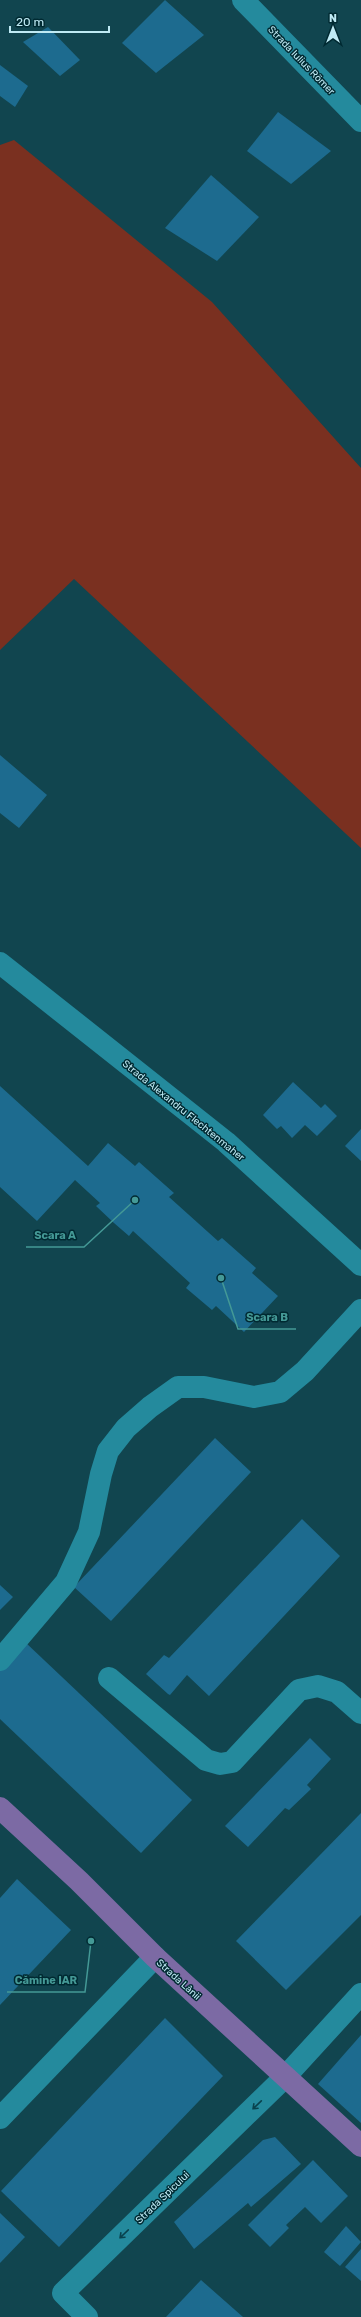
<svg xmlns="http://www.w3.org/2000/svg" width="361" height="2317" viewBox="0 0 361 2317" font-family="Rubik,sans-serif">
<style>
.green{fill:#7a3020}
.building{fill:#1d6b8f}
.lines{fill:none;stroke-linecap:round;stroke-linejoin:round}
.minor{stroke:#248a9d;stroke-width:22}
.major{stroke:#7c6aa4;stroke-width:22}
.oneway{stroke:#09424d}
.labels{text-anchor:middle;stroke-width:3;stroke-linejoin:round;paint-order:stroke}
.street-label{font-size:10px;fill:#bfeaf4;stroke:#002a32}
.leader{fill:none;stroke:#449996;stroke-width:1.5}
.callout-dot{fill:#449996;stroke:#002a32;stroke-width:1.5}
.callout-label{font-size:11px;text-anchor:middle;font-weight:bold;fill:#449996;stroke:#002a32;stroke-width:3;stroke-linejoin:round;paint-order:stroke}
</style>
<rect width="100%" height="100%" fill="#11454f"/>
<polygon class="green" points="14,140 212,302 361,468 361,848 74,579 0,650 0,145"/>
<g class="building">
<polygon points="165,0 204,35 156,73 122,43"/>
<polygon points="48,27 80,60 60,76 23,42"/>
<polygon points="0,65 28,86 15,107 0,96"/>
<polygon points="278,112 331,151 291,184 247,151"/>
<polygon points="211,175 259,217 217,261 165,228"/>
<polygon points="0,755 47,795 19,828 0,813"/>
<polygon points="293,1082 321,1108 325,1104 337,1116 317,1136 305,1125 292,1138 281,1126 277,1129 263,1115"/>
<polygon points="0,1086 88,1166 108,1143 135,1166 139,1162 174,1193 169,1197 218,1241 222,1238 256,1268 252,1273 278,1296 244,1332 216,1306 212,1310 186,1288 190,1283 133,1231 129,1236 114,1223 96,1206 100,1203 75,1180 37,1221 0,1187"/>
<polygon points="361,1129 361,1161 345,1146"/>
<polygon points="215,1438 251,1472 111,1621 74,1587"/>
<polygon points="302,1519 340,1556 209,1696 187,1675 170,1695 168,1694 146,1674 164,1655 169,1658"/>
<polygon points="0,1585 13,1597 0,1610"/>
<polygon points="25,1642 192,1800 141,1853 0,1719 0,1668"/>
<polygon points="310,1738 331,1759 307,1785 311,1789 289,1810 285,1808 248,1847 225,1826"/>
<polygon points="361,1813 361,1915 286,1990 236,1941"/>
<polygon points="17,1879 71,1930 0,2005 0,1898"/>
<polygon points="165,2018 223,2076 59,2247 1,2191"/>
<polygon points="361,2035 361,2123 318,2084"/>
<polygon points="275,2137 301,2164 251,2207 248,2203 194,2249 174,2222 263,2140"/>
<polygon points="313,2160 348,2196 321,2223 305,2207 286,2225 289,2228 270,2247 248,2225"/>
<polygon points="0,2213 25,2237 0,2263"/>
<polygon points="346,2226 361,2242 340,2266 324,2252"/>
<polygon points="361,2249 361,2281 345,2267"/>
<polygon points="201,2280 243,2317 166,2317"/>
</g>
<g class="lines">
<g class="minor">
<polyline points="243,0 361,121"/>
<polyline points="0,963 226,1142 361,1265"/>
<polyline points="0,1660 66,1582 89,1532 101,1474 108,1451 126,1428 150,1407 178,1387 204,1387 254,1397 280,1392 305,1371 361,1310"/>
<polyline points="109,1678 206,1760 220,1764 232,1762 299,1690 318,1686 337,1692 361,1713"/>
<polyline points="0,2118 155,1957"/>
<polyline points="87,2317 63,2293 285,2077 361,1994"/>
</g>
<polyline class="major" points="0,1808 79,1881 155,1957 361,2146"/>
</g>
<defs><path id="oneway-shaft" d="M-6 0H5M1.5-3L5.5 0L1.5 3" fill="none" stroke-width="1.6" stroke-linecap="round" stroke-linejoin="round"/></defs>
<g class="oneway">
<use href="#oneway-shaft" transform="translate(257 2105) rotate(136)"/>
<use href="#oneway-shaft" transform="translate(124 2234) rotate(136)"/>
</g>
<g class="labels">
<g class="street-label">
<text transform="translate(302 60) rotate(46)" y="4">Strada Iulius Römer</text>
<text transform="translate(184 1110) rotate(39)" y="4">Strada Alexandru Flechtenmaher</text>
<text transform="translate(179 1979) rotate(42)" y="4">Strada Lânii</text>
<text transform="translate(162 2197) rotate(-44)" y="4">Strada Spicului</text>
</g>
</g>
<path class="leader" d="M135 1200L84 1247H26M221 1278L238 1329H296M91 1941L85 1992H7"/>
<g class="callout-dot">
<circle cx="135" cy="1200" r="4"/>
<circle cx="221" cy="1278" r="4"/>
<circle cx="91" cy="1941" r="4"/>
</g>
<g class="callout-label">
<text x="55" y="1239">Scara A</text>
<text x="267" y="1321">Scara B</text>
<text x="46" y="1984">Cămine IAR</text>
</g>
<g transform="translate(333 28)" stroke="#002a32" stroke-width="3" paint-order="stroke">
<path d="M0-3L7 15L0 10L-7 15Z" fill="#bfeaf4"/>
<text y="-6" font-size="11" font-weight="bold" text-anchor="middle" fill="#bfeaf4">N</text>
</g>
<path d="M10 26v6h99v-6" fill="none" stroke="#bfeaf4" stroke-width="2"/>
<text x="16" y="26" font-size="12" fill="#bfeaf4" stroke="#002a32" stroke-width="3" paint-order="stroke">20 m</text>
</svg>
